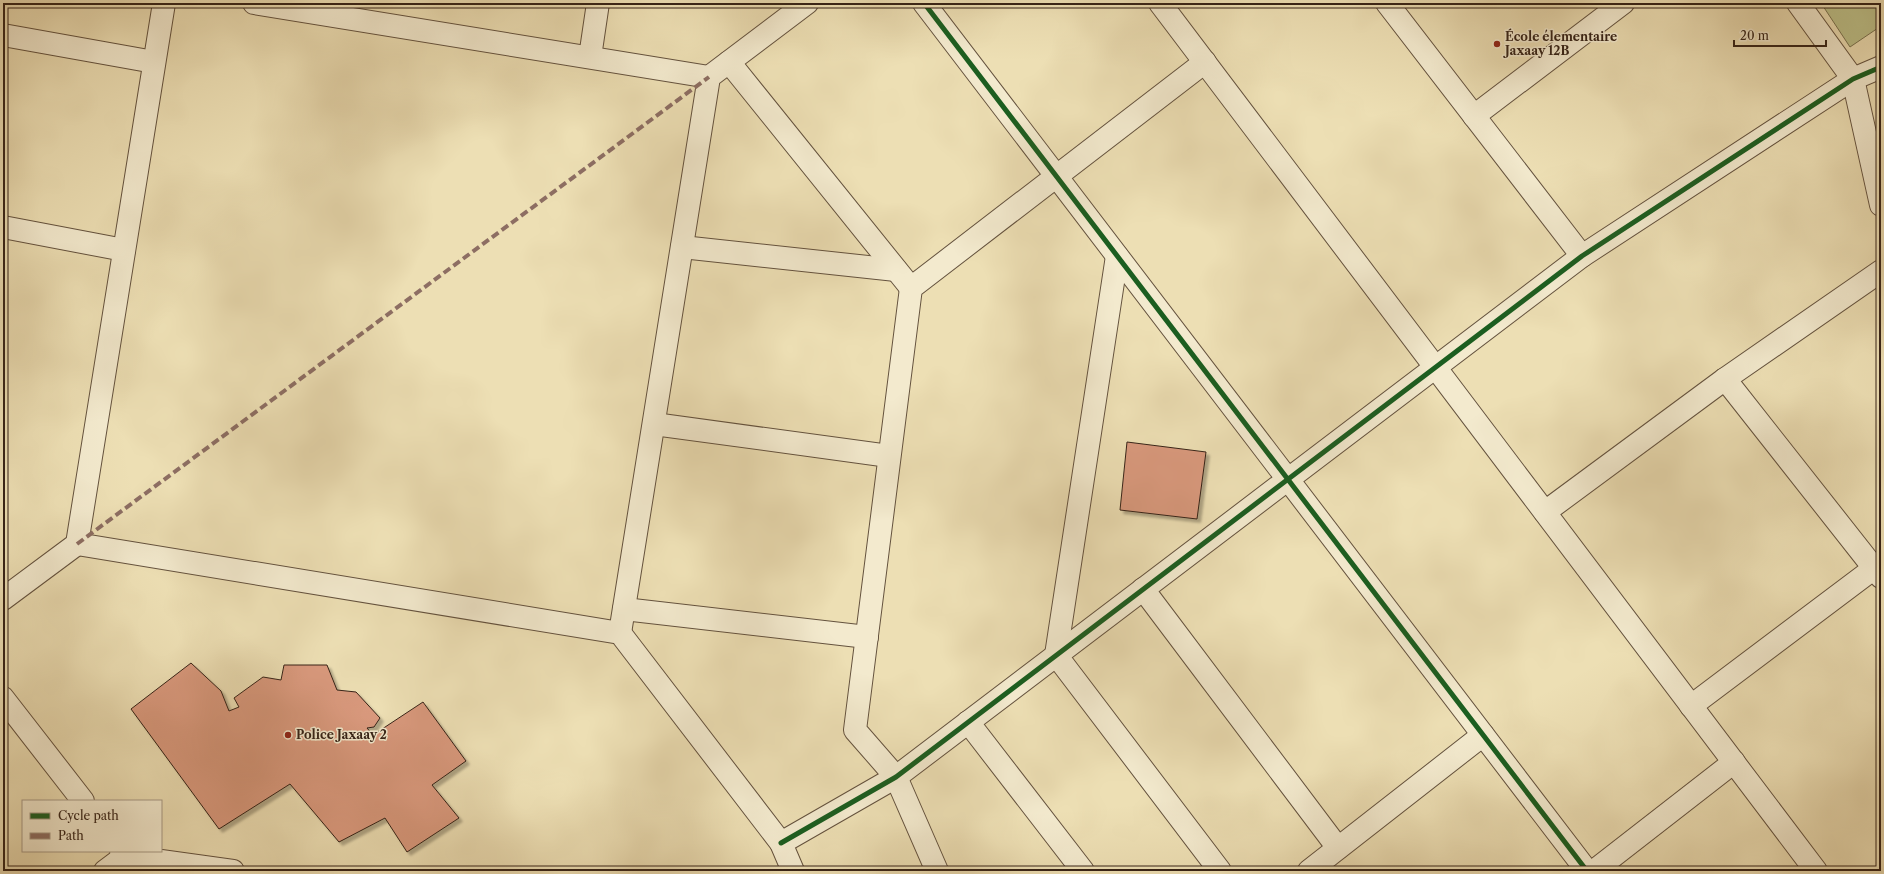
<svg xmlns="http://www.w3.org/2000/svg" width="1884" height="874" viewBox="0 0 1884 874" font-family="'Libre Caslon Text',serif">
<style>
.green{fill:#bdc18a;stroke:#7a7250}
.building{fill:#d9997d;stroke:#362317;filter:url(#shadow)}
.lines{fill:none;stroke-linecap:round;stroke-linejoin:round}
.minor-casing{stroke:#64523e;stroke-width:24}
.minor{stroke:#f3eace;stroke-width:22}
.quiet{stroke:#8d6e63;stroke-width:4;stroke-dasharray:8 4;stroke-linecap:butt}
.cycleway-casing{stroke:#f3eace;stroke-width:8}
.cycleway{stroke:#1b5e20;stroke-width:5}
.poi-dot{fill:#8f2418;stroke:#f3eace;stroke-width:1.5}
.labels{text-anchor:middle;stroke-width:3;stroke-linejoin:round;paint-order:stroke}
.poi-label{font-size:12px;font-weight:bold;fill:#362317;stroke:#f3eace;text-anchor:start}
</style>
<defs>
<filter id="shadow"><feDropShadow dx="3.5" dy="3.5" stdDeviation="1" flood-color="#0004"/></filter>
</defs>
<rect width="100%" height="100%" fill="#eddfb4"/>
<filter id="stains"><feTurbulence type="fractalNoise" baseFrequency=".005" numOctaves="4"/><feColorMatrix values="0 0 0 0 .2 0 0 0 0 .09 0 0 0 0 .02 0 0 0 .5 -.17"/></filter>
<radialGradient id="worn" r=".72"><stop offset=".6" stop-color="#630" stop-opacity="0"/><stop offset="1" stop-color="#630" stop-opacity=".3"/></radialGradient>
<polygon class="green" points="1821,3 1881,3 1881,26 1850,47"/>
<g class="building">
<polygon points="1127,442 1206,452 1197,519 1120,510"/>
<polygon points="191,663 221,691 229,711 239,707 234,698 263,677 281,680 284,665 327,665 337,690 356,692 380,718 374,727 367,728 373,735 423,702 466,761 432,785 459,818 407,852 385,818 339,842 290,784 219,829 131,709"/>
</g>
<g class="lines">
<g class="minor-casing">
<g id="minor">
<polyline points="254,3 709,77"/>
<polyline points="924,3 1587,871"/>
<polyline points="1160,3 1816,871"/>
<polyline points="1387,3 1582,256"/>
<polyline points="1798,3 1853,79 1881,205"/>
<polyline points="3,35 154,62"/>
<polyline points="590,57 598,3"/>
<polyline points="729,62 911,288"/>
<polyline points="1474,116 1623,3"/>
<polyline points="3,227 124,250"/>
<polyline points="682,247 896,270"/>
<polyline points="1117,256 1056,655 1220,871"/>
<polyline points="1725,379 1881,577"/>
<polyline points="654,424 889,456"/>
<polyline points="1545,512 1725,379 1881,271"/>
<polyline points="77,544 620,633 781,843 793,871"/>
<polyline points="1143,589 1338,848"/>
<polyline points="3,599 77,544 164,3"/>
<polyline points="624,609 867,637"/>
<polyline points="620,633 709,77 807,3"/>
<polyline points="3,698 83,801"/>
<polyline points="1691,706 1881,563"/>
<polyline points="968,722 1083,871"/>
<polyline points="781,843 896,777 1582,256 1853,79 1881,67"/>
<polyline points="121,851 125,856 233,871"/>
<polyline points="105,871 125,856"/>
<polyline points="937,871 896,777 855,730 911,288 1205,62"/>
<polyline points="1309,871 1483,735"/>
<polyline points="1594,871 1734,762"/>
</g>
</g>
<use href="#minor" class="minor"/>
<polyline class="quiet" points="77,544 709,77"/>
<g class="cycleway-casing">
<g id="cycleway">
<polyline points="924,3 1587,871"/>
<polyline points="781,843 896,777 1582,256 1853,79 1881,67"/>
</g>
</g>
<use href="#cycleway" class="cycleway"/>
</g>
<g class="poi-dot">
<circle cx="1497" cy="44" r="4"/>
<circle cx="288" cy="735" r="4"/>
</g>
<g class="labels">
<g class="poi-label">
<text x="1505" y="41">École élementaire<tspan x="1505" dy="14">Jaxaay 12B</tspan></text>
<text x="296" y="739">Police Jaxaay 2</text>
</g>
</g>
<rect width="1884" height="874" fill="none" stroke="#eddfb4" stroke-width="16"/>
<rect x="4" y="4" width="1876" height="866" fill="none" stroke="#362317" stroke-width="2"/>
<rect x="8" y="8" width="1868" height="858" fill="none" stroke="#362317"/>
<rect x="22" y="800" width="140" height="52" fill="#f3eace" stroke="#a79a85"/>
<rect x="30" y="813" width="20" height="6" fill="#1b5e20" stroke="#a79a85"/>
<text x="58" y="820" font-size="12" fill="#362317">Cycle path</text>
<rect x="30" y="833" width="20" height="6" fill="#8d6e63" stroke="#a79a85"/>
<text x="58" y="840" font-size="12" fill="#362317">Path</text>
<path d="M1734 40v6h92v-6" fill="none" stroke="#362317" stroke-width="2"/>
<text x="1740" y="40" font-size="12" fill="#362317" stroke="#f3eace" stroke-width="3" paint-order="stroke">20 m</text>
<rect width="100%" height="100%" filter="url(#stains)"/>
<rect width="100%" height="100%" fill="url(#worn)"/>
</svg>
